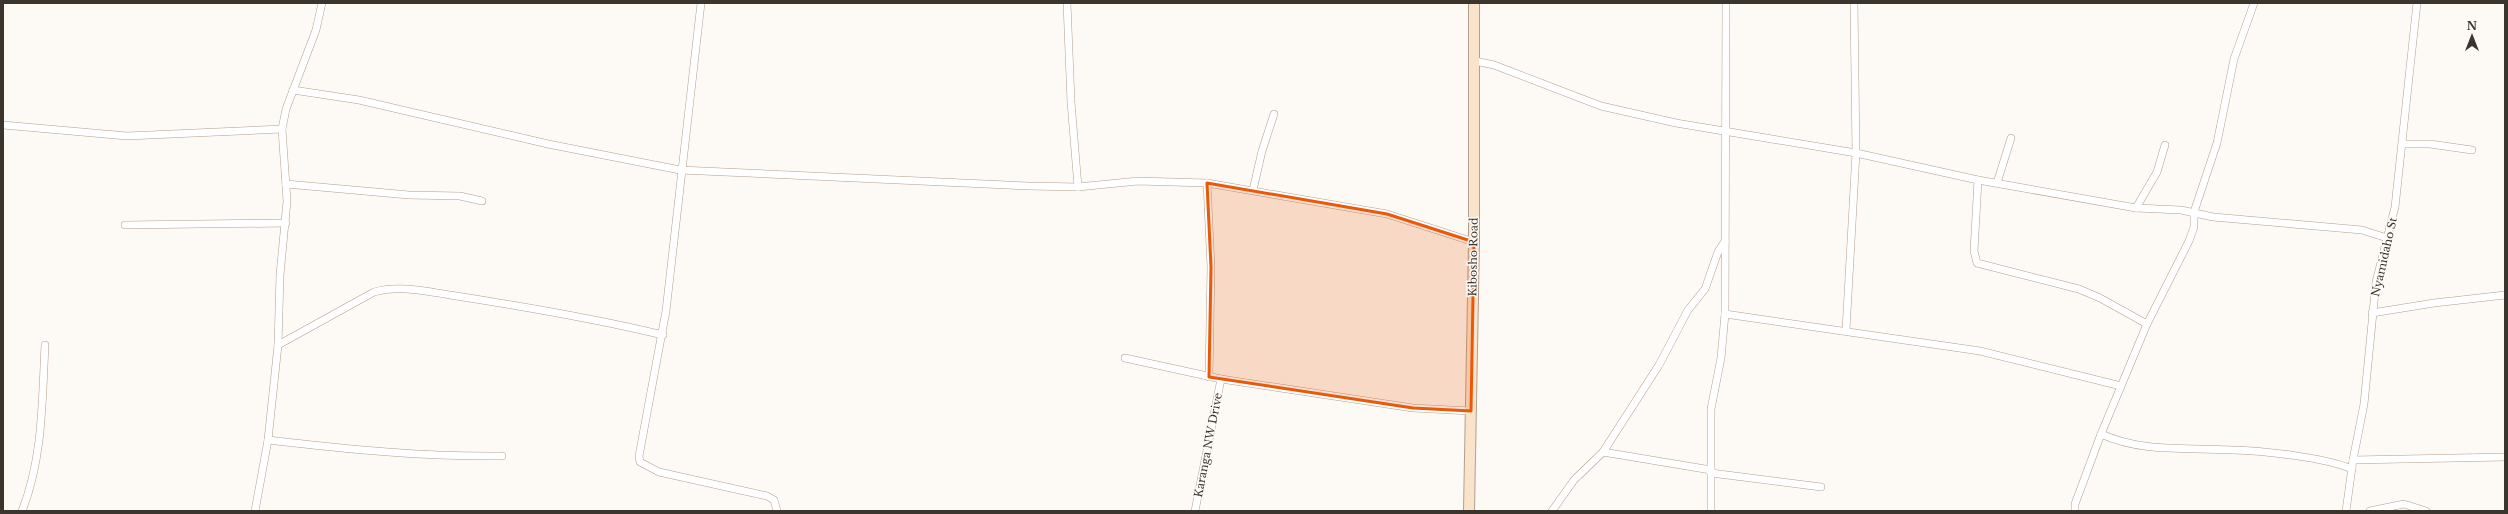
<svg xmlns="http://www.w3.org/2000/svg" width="2508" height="514" viewBox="0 0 2508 514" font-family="'Libre Baskerville',serif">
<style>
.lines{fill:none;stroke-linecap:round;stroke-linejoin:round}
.street-casing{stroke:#b29f8e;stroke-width:8}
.secondary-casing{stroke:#b29f8e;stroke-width:12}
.street{stroke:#fff;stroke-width:7}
.secondary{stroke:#fae3cb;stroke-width:10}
.marked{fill:#e8590c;fill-opacity:0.2;stroke:#e8590c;stroke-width:3;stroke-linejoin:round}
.labels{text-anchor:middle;stroke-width:3;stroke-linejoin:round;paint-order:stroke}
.street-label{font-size:11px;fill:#3c352d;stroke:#fdf9f5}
</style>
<rect width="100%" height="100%" fill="#fdf9f5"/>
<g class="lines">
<g class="street-casing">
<g id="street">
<polyline points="701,3 666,311 639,456 640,462 659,472 767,496 774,500 777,511"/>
<polyline points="1067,3 1071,102 1078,187"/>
<polyline points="1475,61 1494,65 1601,106 1676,123 1856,153 1978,180 2136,208 2181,210 2213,217 2362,230 2387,238"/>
<polyline points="293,90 359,100 548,144 680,170 1029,186 1078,187 1138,181 1207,183 1387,214 1474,242"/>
<polyline points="3,125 127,136 282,129"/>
<polyline points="2403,144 2430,144 2472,150"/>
<polyline points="1978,180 1974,251 1977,263 2079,289 2100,298 2147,324"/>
<polyline points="1207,183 1211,267 1209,377"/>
<polyline points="1997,183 2011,138"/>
<polyline points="286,184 409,195 460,196 482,201"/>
<polyline points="1253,190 1262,151 1274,114"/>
<polyline points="2136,208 2157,172 2165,145"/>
<polyline points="125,225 286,223"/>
<polyline points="2372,313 2434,303 2505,295"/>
<polyline points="1725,314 1980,351 2121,386"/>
<polyline points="1846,330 1856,153 1854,3"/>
<path d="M278 345 374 292C400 285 424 291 450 295 521 306 593 318 663 335"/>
<polyline points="1125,358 1221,379 1413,408 1471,411"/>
<path d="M2101 434C2143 453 2187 447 2232 450 2265 451 2323 457 2352 469"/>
<path d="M268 440C345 449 424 457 502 456"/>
<polyline points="1603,452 1711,470"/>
<polyline points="2353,460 2505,457"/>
<polyline points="1711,473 1821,487"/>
<path d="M22 511C43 458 42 401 45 345"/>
<polyline points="255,511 268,440 278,345 280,275 287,201 282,129 286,109 316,30 322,3"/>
<polyline points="1195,511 1221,379"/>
<polyline points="1552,511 1574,480 1603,452 1659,365 1688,310 1705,289 1718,252 1725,241"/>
<polyline points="1711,511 1711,409 1721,358 1725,314 1726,3"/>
<polyline points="2075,511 2075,504 2101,434 2147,324 2189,241 2194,227 2194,212 2217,143 2234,59 2254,3"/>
<polyline points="2346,511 2353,460 2364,404 2376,282 2395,207 2417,3"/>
<polyline points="2370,511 2404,504 2426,511"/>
</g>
</g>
<g class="secondary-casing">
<polyline id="secondary" points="1469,511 1474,242 1474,3"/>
</g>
<use href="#street" class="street"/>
<use href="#secondary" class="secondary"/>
</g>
<path class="marked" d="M1207 183 1387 214 1474 242 1471 411 1413 408 1209 377 1211 267Z"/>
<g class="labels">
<g class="street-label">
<text transform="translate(1473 257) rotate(-89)" y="4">Kibosho Road</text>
<text transform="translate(2384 257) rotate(-77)" y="4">Nyamidaho St</text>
<text transform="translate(1208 445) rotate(-79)" y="4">Karanga NW Drive</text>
</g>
</g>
<rect width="2508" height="514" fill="none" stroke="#3c352d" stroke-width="8"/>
<g transform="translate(2472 36)" stroke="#fdf9f5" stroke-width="3" paint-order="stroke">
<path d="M0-3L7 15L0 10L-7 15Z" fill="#3c352d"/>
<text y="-6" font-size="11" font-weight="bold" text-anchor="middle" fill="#3c352d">N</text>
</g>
</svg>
